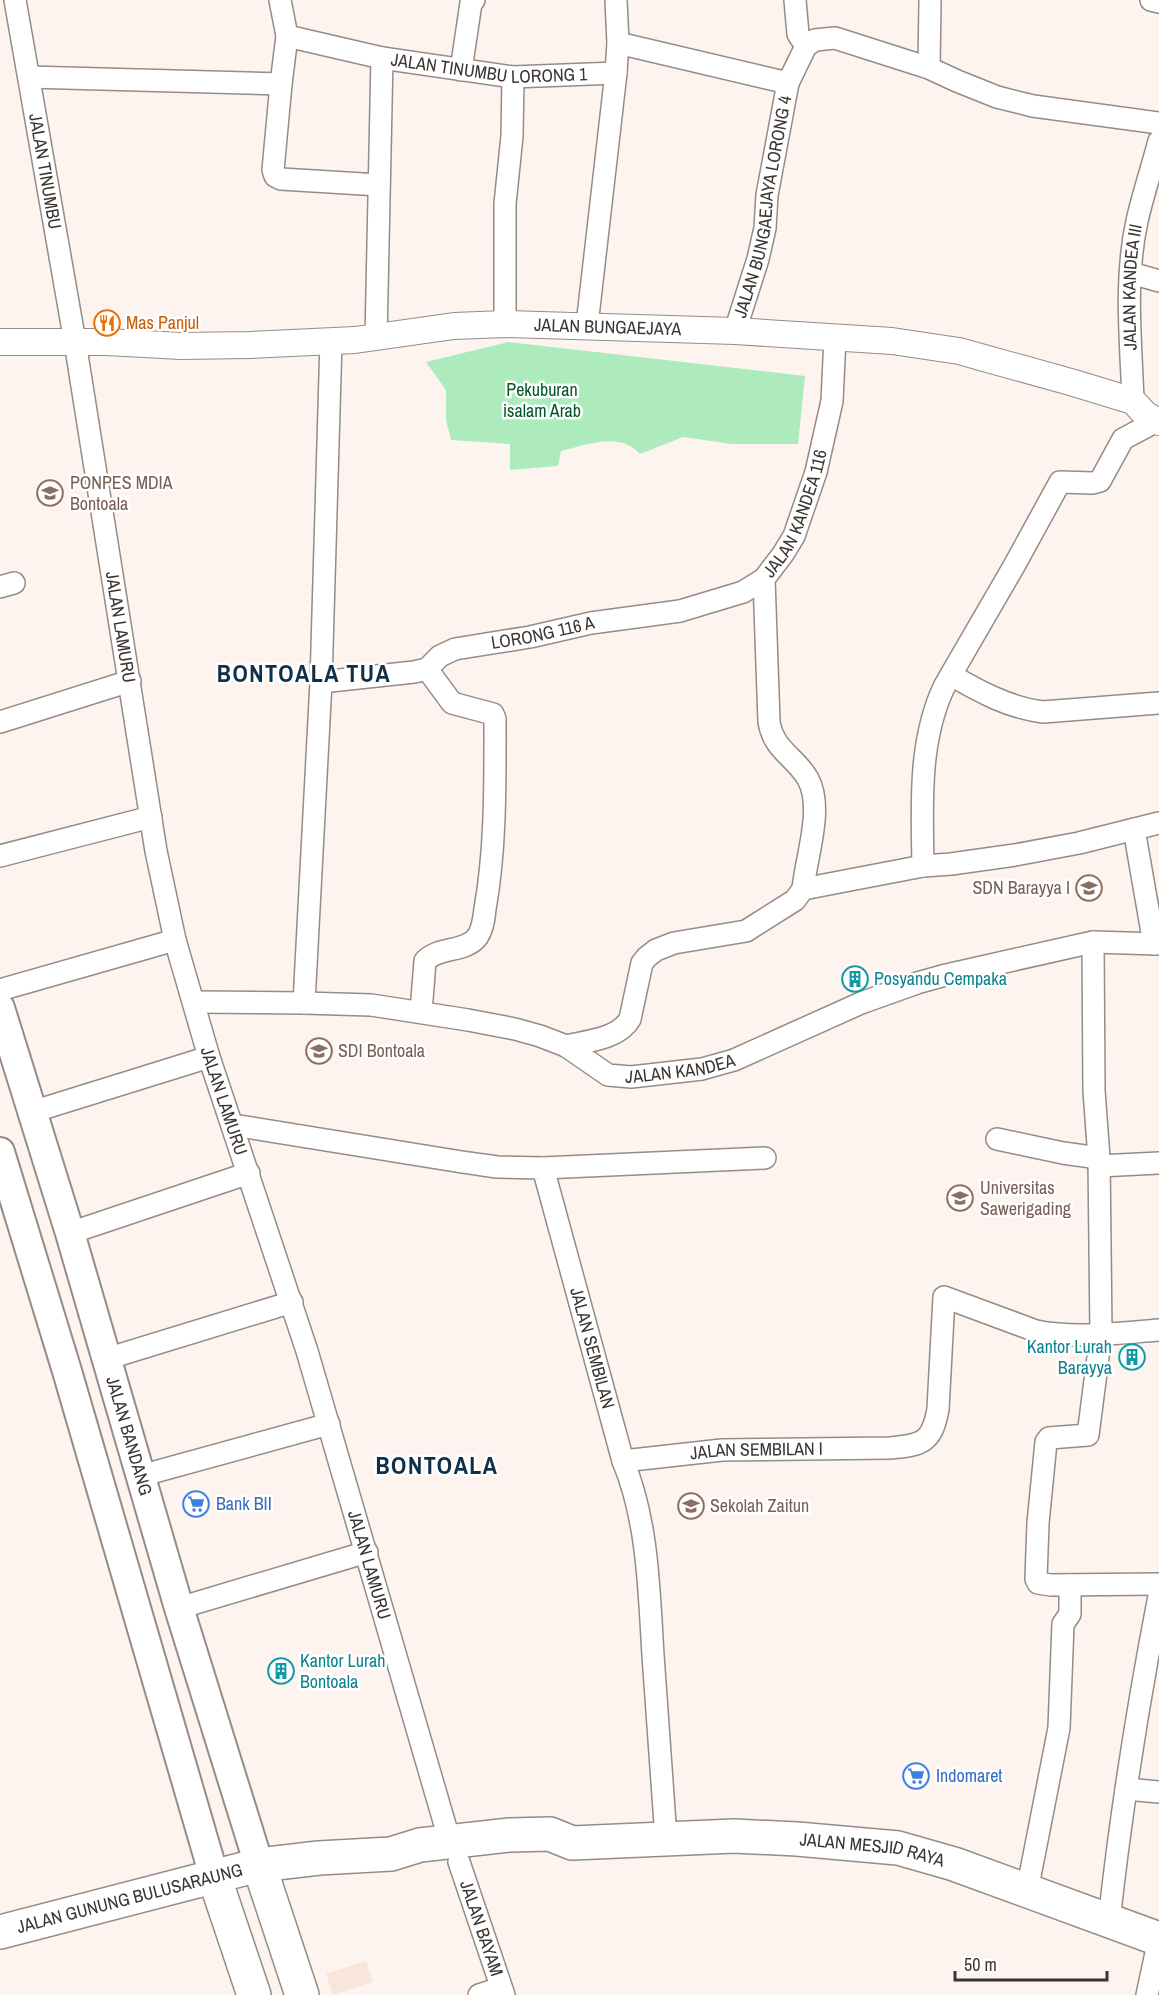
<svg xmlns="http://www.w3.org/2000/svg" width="1159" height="1995" viewBox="0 0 1159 1995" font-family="'Archivo Narrow',sans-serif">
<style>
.built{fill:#f9e6db}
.green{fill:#adeabc}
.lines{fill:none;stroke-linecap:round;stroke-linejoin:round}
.minor-casing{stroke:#968b85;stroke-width:24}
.tertiary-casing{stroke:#968b85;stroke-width:28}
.secondary-casing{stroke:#968b85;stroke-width:32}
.trunk-casing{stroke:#968b85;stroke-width:36}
.minor{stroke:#fff;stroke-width:21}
.tertiary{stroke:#fff;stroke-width:26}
.secondary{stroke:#fff;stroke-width:28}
.trunk{stroke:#fff;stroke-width:33}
.labels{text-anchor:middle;stroke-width:5;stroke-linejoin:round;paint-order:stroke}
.street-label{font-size:18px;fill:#3a3533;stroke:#fff}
.food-label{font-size:18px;fill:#c56008;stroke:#fff;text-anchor:start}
.park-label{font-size:18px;fill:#005728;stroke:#fff}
.education-label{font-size:18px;fill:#785e54;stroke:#fff;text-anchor:start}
.culture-label{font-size:18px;fill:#0d838f;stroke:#fff;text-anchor:start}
.shop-label{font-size:18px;fill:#366cbe;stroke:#fff;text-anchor:start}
.district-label{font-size:24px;font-weight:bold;letter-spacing:1.5px;fill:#0e3049;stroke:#fff}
</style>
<rect width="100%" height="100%" fill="#fdf4ef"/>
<polygon class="built" points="366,1961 373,1982 333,1995 326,1974"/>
<path class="green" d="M508 342 805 376 798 444H732L683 437 640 454C620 431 587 445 561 451L558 466 510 470V444L451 440 446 420V390L426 362Z"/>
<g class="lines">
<g class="minor-casing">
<g id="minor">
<path id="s1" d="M15 0 75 342 156 851 175 940 209 1057 307 1351 450 1842"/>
<polyline points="280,0 287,36"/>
<polyline points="616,0 618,43"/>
<polyline points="795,0 798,34 806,46"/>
<polyline points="1151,0 1159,2"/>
<polyline points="929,68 930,0"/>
<polyline points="461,70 471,3 474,0"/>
<path id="s2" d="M29 77 281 84 287 36 382 58 513 77 616 73 618 43 788 83 806 46 815 40 835 38 929 68 957 81 997 97 1033 106 1159 123"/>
<polyline points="281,84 273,170 275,176 281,179 379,185"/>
<polyline points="1131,273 1159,281"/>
<polyline points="505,324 505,204 512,136 513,77"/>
<polyline points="587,325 616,73"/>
<path id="s3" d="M735 331 758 259 765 228 767 195 788 83"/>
<polyline points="376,338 382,58"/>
<path id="s4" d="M1133 401C1131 342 1124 280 1137 221 1143 194 1152 168 1159 141"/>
<polyline points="0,587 14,583"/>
<path d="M951 675C980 692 1010 708 1043 712L1159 703"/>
<path id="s5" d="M321 682 414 672 427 669 440 656 455 649 530 637 591 623 680 611 743 592 764 579"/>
<polyline points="0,722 130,681"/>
<polyline points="1134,829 1154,944"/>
<polyline points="0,856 151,817"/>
<path d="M923 866C922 806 918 740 945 685L1014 566 1060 482 1093 483 1100 481 1123 439 1157 421"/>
<path id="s6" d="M803 889C806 857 824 808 808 779 795 756 774 751 769 722L764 579 783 554 794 536 816 472 832 401 835 338"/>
<polyline points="1093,942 1094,1091 1099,1158 1101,1334 1088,1435 1049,1438 1046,1442 1038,1523 1036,1579 1038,1583 1051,1585 1159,1584"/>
<polyline points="0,990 175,940"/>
<path id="s7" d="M194 1002 304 1003 371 1005 468 1020 515 1029 540 1036 566 1046 608 1075 631 1077 702 1069 734 1060 861 1003 917 983 942 976 1093 942 1159 944"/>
<polyline points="304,1003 321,682 331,341"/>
<path d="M421 1012 425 961C439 946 466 953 478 936 483 928 484 918 485 909 496 847 495 782 495 719L493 714 452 703 427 669"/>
<path d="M566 1046C588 1041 618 1039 630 1019L642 963 647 957 656 950 674 943 746 931 795 900 803 889 923 866 951 864 1015 855 1079 843 1159 823"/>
<polyline points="32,1112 209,1057"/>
<path id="s8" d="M233 1125 462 1162 497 1167 543 1168 623 1461C648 1521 649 1590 653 1655 657 1716 662 1777 666 1838"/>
<polyline points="997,1139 1063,1153 1099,1158"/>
<polyline points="1099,1166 1159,1163"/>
<polyline points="543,1168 765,1158"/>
<polyline points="70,1233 249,1173"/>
<polyline points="106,1359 292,1302"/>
<path id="s9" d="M623 1461 722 1450 890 1448C922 1445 932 1443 938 1409L944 1297 1036 1331C1076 1339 1119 1333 1159 1330"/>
<polyline points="140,1476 329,1424"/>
<polyline points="179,1608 367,1552"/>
<polyline points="1126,1789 1159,1792"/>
<path id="s10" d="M459 1862 504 1995"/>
<polyline points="1027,1891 1059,1728 1063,1624 1070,1614 1070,1585"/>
<path d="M1109 1921C1121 1812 1138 1704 1159 1596"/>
<polyline points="479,1995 501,1988"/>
<polyline points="1147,1995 1159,1939"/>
</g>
</g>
<g class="tertiary-casing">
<g id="tertiary">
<path id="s11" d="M0 342H107L181 346 250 345 355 340 454 326 505 324 735 331 892 341 959 351 1074 383 1133 401 1146 415 1159 422"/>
</g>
</g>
<g class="secondary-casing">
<g id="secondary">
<path id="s12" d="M0 1008 70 1233 179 1608 259 1865"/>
<polyline points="0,1152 67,1371 214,1876"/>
</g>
</g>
<g class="trunk-casing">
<g id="trunk">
<polyline points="259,1865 302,1995"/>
<polyline points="214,1876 254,1995"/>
<path id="s13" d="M0 1932 259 1865 319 1858 391 1854 420 1845 510 1835 550 1834 572 1843 734 1836 797 1839 898 1848 954 1864 1159 1939"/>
</g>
</g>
<use href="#minor" class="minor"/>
<use href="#tertiary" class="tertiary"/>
<use href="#secondary" class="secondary"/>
<use href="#trunk" class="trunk"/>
</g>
<defs>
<g id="restaurant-ring" transform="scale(1.35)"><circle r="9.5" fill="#fff" stroke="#e8710a" stroke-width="1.5"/><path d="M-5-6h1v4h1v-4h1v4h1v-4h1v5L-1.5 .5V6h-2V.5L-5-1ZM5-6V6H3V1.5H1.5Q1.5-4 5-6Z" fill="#e8710a"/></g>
<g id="school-ring" transform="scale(1.35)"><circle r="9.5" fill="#fff" stroke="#8d6e63" stroke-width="1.5"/><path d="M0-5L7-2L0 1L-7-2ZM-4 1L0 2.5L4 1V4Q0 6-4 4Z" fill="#8d6e63"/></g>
<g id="building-ring" transform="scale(1.35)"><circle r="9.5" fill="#fff" stroke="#0f9aa8" stroke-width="1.5"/><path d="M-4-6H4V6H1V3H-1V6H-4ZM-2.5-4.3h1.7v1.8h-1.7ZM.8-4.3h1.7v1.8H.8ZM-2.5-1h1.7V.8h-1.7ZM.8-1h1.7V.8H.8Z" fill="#0f9aa8"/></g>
<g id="university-ring" transform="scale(1.35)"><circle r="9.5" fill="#fff" stroke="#8d6e63" stroke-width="1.5"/><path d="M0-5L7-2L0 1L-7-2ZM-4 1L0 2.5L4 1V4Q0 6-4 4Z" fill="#8d6e63"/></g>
<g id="supermarket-ring" transform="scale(1.35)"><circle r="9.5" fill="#fff" stroke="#3f7fe0" stroke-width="1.5"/><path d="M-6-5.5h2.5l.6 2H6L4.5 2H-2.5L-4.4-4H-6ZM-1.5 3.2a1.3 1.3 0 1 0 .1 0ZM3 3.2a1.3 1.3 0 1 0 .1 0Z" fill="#3f7fe0"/></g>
</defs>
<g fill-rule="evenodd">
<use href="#restaurant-ring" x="107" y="323"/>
<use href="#school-ring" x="50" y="493"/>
<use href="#school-ring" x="1089" y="888"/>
<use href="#building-ring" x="855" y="979"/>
<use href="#school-ring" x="319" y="1051"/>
<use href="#university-ring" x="960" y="1198"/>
<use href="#building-ring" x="1132" y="1357"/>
<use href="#supermarket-ring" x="196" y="1504"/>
<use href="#school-ring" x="691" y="1506"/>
<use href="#building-ring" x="281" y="1671"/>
<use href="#supermarket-ring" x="916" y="1776"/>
</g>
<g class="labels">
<g class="street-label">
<text dy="6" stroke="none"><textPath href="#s2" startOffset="506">JALAN TINUMBU LORONG 1</textPath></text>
<text dy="6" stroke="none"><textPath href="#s1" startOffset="174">JALAN TINUMBU</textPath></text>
<text dy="6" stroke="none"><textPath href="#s3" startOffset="128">JALAN BUNGAEJAYA LORONG 4</textPath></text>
<text dy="6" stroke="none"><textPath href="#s4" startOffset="114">JALAN KANDEA III</textPath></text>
<text dy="6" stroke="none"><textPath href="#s11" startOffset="609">JALAN BUNGAEJAYA</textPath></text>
<text dy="6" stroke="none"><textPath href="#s6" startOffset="399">JALAN KANDEA 116</textPath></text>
<text dy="6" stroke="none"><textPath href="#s1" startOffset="636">JALAN LAMURU</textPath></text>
<text dy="6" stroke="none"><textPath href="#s5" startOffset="231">LORONG 116 A</textPath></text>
<text dy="6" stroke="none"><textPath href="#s7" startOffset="501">JALAN KANDEA</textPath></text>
<text dy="6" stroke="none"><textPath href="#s1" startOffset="1122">JALAN LAMURU</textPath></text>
<text dy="6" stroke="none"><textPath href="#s8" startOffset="500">JALAN SEMBILAN</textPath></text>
<text dy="6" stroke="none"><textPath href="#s12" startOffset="447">JALAN BANDANG</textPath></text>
<text dy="6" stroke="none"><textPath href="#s9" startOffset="134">JALAN SEMBILAN I</textPath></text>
<text dy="6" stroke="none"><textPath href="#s1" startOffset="1608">JALAN LAMURU</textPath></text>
<text dy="6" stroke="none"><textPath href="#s13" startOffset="886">JALAN MESJID RAYA</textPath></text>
<text dy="6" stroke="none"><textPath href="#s13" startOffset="134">JALAN GUNUNG BULUSARAUNG</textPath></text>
<text dy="6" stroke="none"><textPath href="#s10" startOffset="70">JALAN BAYAM</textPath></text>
</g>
<g class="food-label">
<text x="126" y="329">Mas Panjul</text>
</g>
<g class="park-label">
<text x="542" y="396">Pekuburan<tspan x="542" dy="21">isalam Arab</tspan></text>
</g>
<g class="education-label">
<text x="70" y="489">PONPES MDIA<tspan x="70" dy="21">Bontoala</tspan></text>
<text x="1070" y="894" text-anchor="end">SDN Barayya I</text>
<text x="338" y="1057">SDI Bontoala</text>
<text x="980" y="1194">Universitas<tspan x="980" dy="21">Sawerigading</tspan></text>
<text x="710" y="1512">Sekolah Zaitun</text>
</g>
<g class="culture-label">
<text x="874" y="985">Posyandu Cempaka</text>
<text x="1112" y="1353" text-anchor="end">Kantor Lurah<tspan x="1112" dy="21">Barayya</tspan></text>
<text x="300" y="1667">Kantor Lurah<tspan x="300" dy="21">Bontoala</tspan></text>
</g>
<g class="shop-label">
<text x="216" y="1510">Bank BII</text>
<text x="936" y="1782">Indomaret</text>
</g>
<g class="district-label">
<text x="304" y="682">BONTOALA TUA</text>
<text x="437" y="1474">BONTOALA</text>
</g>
</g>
<path d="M955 1971v9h152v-9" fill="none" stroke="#3a3533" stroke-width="3"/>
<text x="964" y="1971" font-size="18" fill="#3a3533" stroke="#ffffff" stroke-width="4.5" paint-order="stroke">50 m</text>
</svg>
